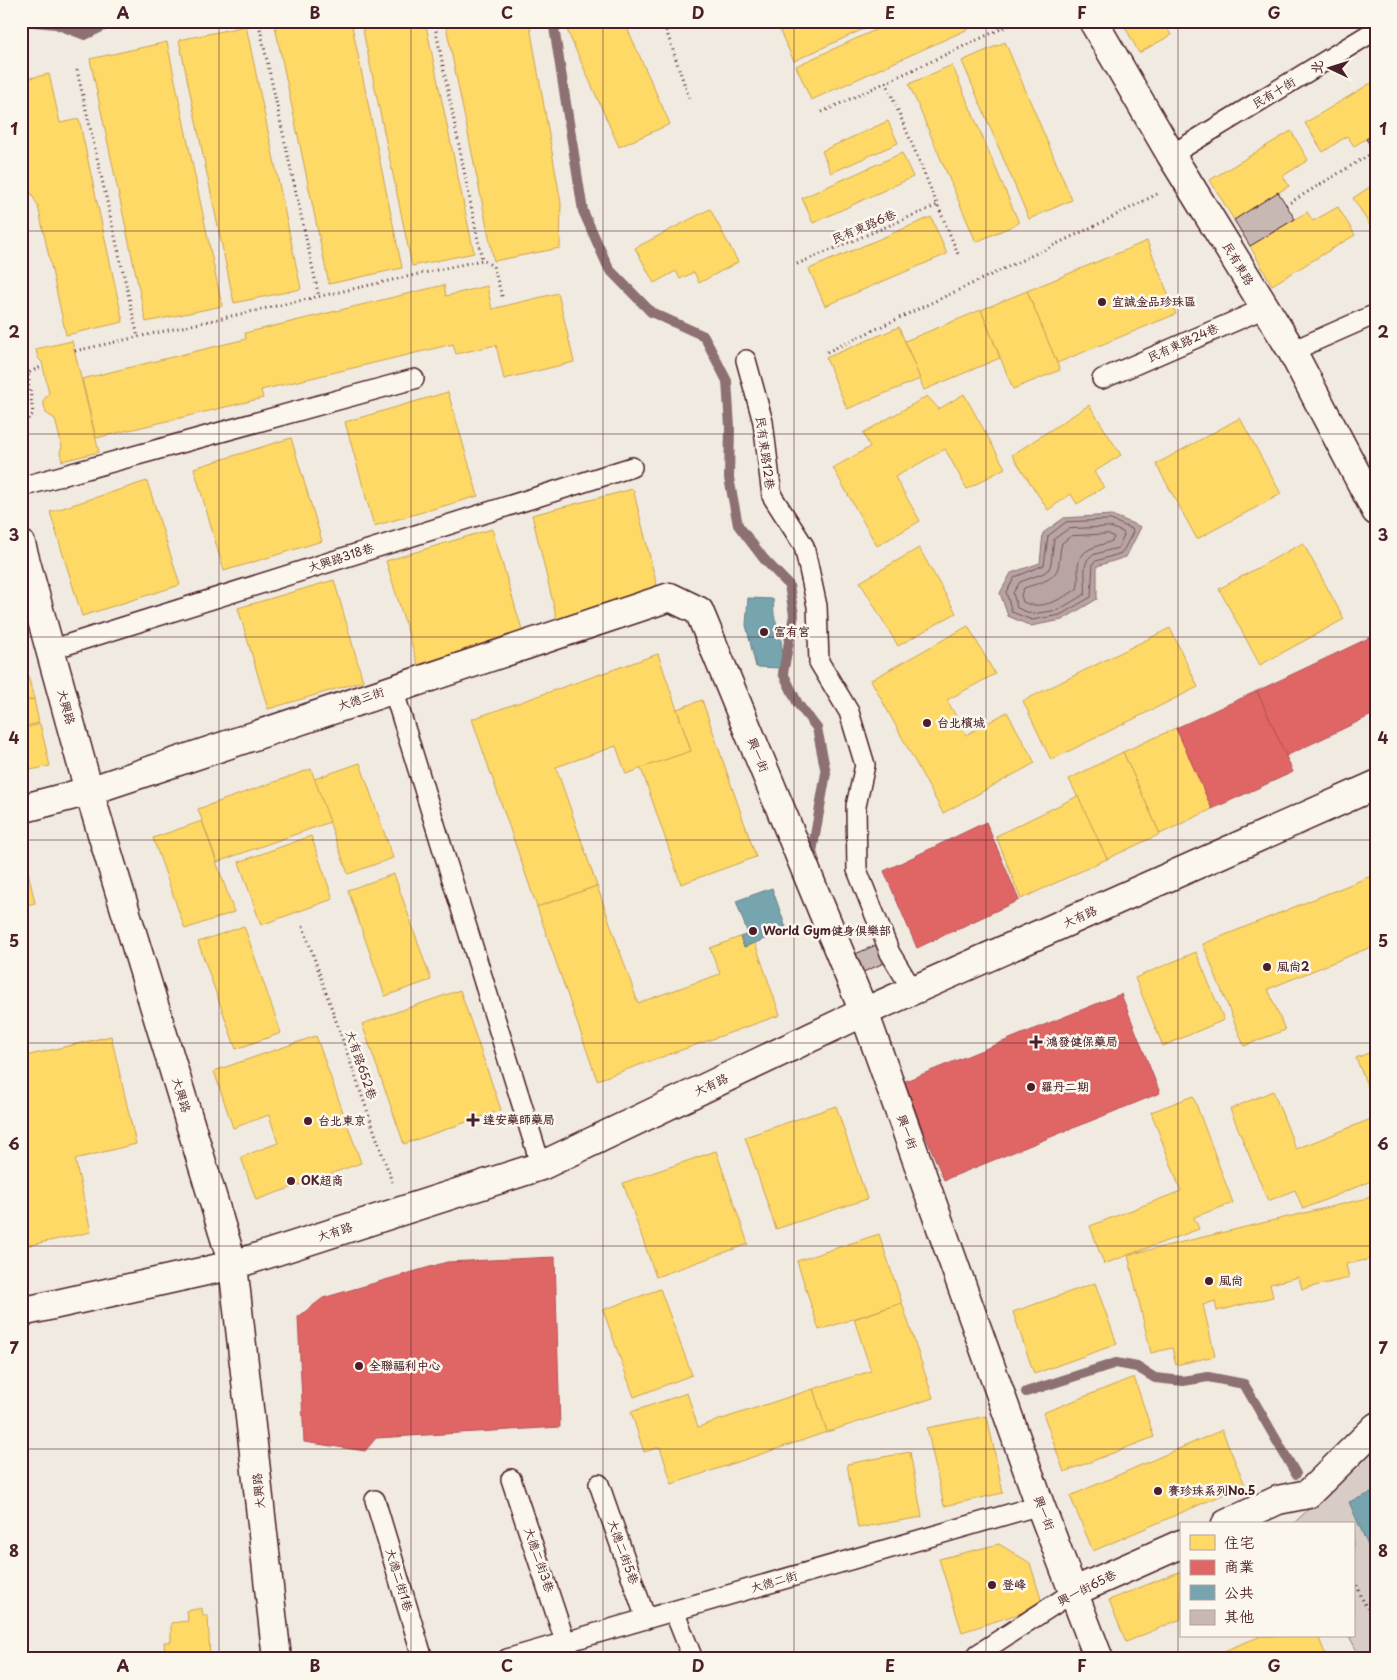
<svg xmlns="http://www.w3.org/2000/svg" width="1397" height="1680" viewBox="0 0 1397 1680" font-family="'Playpen Sans','LXGW WenKai TC',sans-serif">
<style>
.green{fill:#d8ccc6;stroke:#917678}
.water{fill:#b8a4a2;stroke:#8c6f72}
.homes{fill:#ffd966;stroke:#c9a154}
.shops{fill:#e06666;stroke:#b35154}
.public{fill:#76a5af;stroke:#697d87}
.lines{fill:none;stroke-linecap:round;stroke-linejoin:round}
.shore{stroke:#76545b;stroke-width:1}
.stream{stroke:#8c6f72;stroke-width:10}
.building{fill:#c8b8b3;stroke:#4a1f2b}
.lane-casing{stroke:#4a1f2b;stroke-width:22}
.street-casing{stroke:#4a1f2b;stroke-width:31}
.path{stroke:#4a1f2b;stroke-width:3;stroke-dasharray:1 4;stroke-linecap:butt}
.lane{stroke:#fbf7ec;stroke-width:19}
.street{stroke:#fbf7ec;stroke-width:28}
.grid{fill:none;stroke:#4a1f2b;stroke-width:1;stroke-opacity:0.55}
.poi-dot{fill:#4a1f2b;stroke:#fbf7ec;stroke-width:2}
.labels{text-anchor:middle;stroke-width:5;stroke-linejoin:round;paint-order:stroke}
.street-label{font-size:12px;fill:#4a1f2b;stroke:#fbf7ec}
.poi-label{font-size:12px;font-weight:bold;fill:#4a1f2b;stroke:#fbf7ec;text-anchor:start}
.neatline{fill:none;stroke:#4a1f2b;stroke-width:2}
.grid-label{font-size:16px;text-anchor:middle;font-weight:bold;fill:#4a1f2b}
</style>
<rect width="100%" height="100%" fill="#f0eae0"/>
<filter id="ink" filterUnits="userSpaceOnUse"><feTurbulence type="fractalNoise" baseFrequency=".02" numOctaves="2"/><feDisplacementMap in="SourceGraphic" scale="10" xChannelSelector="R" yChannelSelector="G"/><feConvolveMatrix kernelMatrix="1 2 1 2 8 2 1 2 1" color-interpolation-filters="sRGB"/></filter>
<g filter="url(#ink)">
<polygon class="green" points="1376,1445 1376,1659 1361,1659 1349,1636 1353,1636 1353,1524 1293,1524"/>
<polygon class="water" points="1112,515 1141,527 1126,557 1097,566 1097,599 1062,620 1031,626 1008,616 1000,593 1011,573 1040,563 1043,533 1064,518"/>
<g class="homes">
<polygon points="274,21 351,21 402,268 329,284"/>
<polygon points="361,21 425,21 474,253 412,266"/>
<polygon points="445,21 529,21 561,203 560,248 494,261"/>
<polygon points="563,21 624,21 670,124 619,147"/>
<polygon points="791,21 881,21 794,61 778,27"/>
<polygon points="895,21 986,21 811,100 796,66"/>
<polygon points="1122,21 1163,21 1171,35 1139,53"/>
<polygon points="246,26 301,289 234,303 179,40"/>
<polygon points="167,42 222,306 146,322 90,59"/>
<polygon points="1005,42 1072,200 1029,219 962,61"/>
<polygon points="952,65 1019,223 976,242 909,84"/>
<polygon points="49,74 60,123 79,119 123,322 66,335 38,206 21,174 21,80"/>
<polygon points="1376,80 1376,133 1354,146 1347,136 1323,152 1305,123"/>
<polygon points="888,121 898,143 831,173 822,151"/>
<polygon points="1291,131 1308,160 1283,176 1289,186 1234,220 1210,180"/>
<polygon points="902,153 913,177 813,223 802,198"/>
<polygon points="1376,183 1376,224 1371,227 1353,198"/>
<polygon points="1338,207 1355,235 1272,285 1250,246 1307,212 1313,221"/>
<polygon points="710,209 738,262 699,283 694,272 680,279 676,271 654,283 635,248"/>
<polygon points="931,217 947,254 825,306 809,269"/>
<polygon points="1147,241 1176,314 1057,363 1027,291"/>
<polygon points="444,285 446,296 487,286 492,309 558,293 574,362 504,379 496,345 456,354 453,344 261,390 263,398 96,438 82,379 246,339 245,333"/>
<polygon points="1027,291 1060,370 1013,389 981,310"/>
<polygon points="981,310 1000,358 924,390 905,341"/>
<polygon points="899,327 920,379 847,409 826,358"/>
<polygon points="72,341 99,452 62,461 60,452 62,447 55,419 46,413 43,401 49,393 42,362 38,358 36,349"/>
<polygon points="448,392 478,496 374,526 345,422"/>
<polygon points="964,394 1005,468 967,489 945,449 895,477 920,521 877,546 833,468 870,447 863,433 927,396 939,409"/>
<polygon points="1089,405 1121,455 1094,472 1104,487 1077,504 1071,494 1048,510 1012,455"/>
<polygon points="1240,418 1281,494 1197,539 1156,464"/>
<polygon points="291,438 322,541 224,571 194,468"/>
<polygon points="147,481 180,585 82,616 50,512"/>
<polygon points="633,489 660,598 558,624 532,515"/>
<polygon points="492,529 523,633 418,665 386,561"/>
<polygon points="1303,543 1344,619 1260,665 1219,589"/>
<polygon points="919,548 956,613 898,646 860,582"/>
<polygon points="334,580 363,681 268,709 238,608"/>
<polygon points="968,626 995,674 947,700 966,735 1007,712 1035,763 943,813 871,680"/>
<polygon points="1170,628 1198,687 1051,760 1023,701"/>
<polygon points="21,652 28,675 21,677"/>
<polygon points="658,654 691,751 626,774 616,746 556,767 597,886 537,907 472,719"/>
<polygon points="28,675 34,699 21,702 21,677"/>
<polygon points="34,699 39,723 21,727 21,702"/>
<polygon points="702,700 756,857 681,884 641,768 691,751 677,709"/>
<polygon points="40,724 50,766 21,772 21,729"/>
<polygon points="1176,728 1212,809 1160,834 1123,752"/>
<polygon points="1123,752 1160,834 1107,859 1069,779"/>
<polygon points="360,763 393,858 348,874 314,779"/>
<polygon points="311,769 330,822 217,862 198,809"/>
<polygon points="1078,796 1107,859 1021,899 996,836"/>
<polygon points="202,821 234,912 185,929 153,838"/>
<polygon points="311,836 333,899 261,925 239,862"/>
<polygon points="26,863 35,903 21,906 21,864"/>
<polygon points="394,874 431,980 385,996 348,890"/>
<polygon points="1376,874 1376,945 1268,989 1285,1030 1244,1046 1203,944"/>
<polygon points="597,886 638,1003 720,974 710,948 740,937 744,947 755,943 780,1015 597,1080 537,907"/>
<polygon points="244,926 281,1033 236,1049 198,942"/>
<polygon points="1196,952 1224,1020 1163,1046 1135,978"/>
<polygon points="460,990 501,1110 404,1144 362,1024"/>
<polygon points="111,1036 136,1144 75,1159 91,1232 21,1247 21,1125 23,1125 21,1115 21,1057"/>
<polygon points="316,1036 361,1163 256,1200 241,1157 278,1143 269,1115 233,1128 214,1071"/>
<polygon points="1376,1050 1376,1107 1356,1058"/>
<polygon points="1273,1091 1296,1149 1376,1117 1376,1179 1303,1209 1295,1190 1268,1201 1230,1109"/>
<polygon points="1193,1096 1233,1203 1194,1217 1199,1229 1104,1264 1090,1226 1181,1191 1151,1112"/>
<polygon points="836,1106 867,1199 776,1229 745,1137"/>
<polygon points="716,1151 748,1244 656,1277 623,1183"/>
<polygon points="1376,1196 1376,1258 1346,1264 1349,1278 1302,1289 1299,1277 1270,1284 1273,1297 1217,1311 1215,1301 1203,1305 1215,1356 1176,1365 1172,1348 1151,1353 1128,1255"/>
<polygon points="879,1234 902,1303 819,1330 797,1261"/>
<polygon points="1095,1283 1117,1344 1034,1374 1013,1312"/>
<polygon points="660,1289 692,1375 634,1397 603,1310"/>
<polygon points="902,1303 933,1398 827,1432 813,1389 871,1371 854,1319"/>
<polygon points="1134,1377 1154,1437 1064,1472 1043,1413"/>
<polygon points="813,1389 827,1432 672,1484 660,1447 644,1452 631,1412 687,1393 698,1427"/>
<polygon points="987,1416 1003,1493 944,1506 927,1428"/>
<polygon points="1222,1430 1245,1485 1093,1551 1070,1496"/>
<polygon points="910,1452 922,1517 858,1528 847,1464"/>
<polygon points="999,1544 1030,1563 1043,1606 962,1632 939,1559"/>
<polygon points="1181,1571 1181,1619 1126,1642 1109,1600"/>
<polygon points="202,1608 203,1616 208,1616 210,1659 148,1659 165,1655 164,1642 171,1642 171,1623 188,1621 187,1611"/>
<polygon points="1261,1636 1318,1636 1327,1658 1204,1659"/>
</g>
<g class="shops">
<polygon points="1371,637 1376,648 1376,713 1286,756 1257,691"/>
<polygon points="1257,691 1293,772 1212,809 1176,728"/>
<polygon points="986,822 1019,900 917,948 884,871"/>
<polygon points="1121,994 1160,1093 944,1180 903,1082"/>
<polygon points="555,1257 560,1427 376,1438 365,1451 304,1442 298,1317 323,1298 447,1262"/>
</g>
<g class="public">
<polygon points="748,598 773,599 774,615 781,639 783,668 756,667 746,625"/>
<polygon points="772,888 787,931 744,947 740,937 748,934 736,901"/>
<polygon points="1376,1491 1376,1564 1349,1502"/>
</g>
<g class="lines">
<g class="shore">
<polygon points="1111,520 1132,529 1133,532 1122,553 1096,561 1093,563 1091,597 1060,615 1032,620 1012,612 1006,592 1015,577 1044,565 1048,536 1066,522"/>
<path d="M1110 527 1123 532 1124 535 1118 548C1110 550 1101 552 1093 555 1080 561 1087 582 1085 594L1058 610 1032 614 1017 608 1013 593 1020 582 1044 573 1049 569 1051 563 1054 539 1068 529Z"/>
<path d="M1109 534 1114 537 1112 541C1097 547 1078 548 1078 569 1078 576 1079 583 1077 589 1061 599 1042 611 1023 602L1021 595 1024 588C1038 583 1057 581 1059 563 1060 556 1060 549 1062 543L1071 536Z"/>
</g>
<g class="stream">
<polyline points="24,21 56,24 85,35 114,21"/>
<polyline points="553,21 583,211 609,269 651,312 704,336 727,381 730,427 729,478 738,525 764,559 789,585 794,615 783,673 798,704 817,728 826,773 812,852 815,862"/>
<polyline points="1026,1392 1116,1363 1137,1367 1155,1378 1183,1381 1208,1377 1244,1384 1296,1474"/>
</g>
</g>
<g class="building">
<polygon points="1376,133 1376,154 1366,139"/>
<polygon points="1278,192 1295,219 1250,246 1234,220"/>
<polygon points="876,945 884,963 861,973 853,955"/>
</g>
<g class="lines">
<g class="lane-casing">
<g id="lane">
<polyline points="1171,155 1376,30"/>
<polyline points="1292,351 1376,314"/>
<polyline points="746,360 763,422 772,496 804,546 817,606 819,662 849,712 865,765 856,806 857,870 890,953 913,991"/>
<polyline points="1102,379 1265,308"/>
<polyline points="21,487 414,379"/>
<polyline points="50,650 632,467"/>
<polyline points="393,689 541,1166"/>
<polyline points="511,1479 571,1659"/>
<polyline points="599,1484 646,1619"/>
<polyline points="375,1500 423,1659"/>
<polyline points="674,1611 693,1659"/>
<polyline points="507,1659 1040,1505"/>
<polyline points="975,1659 978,1654 1075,1591"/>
</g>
</g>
<g class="street-casing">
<g id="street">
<polyline points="1093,21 1171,155 1292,351 1376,511"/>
<polyline points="21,544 89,791 233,1265 277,1659"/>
<polyline points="21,809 89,791 670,597 699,611 864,1012 1040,1505 1099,1659"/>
<polyline points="21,1312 233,1265 541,1166 864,1012 1376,785"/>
<polyline points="1226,1524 1278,1500 1308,1494 1376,1427"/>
<polyline points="1075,1591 1181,1544"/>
</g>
</g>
<g class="path">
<polyline points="434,21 482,260"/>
<polyline points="663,21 689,98"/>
<polyline points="259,24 319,297"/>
<polyline points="77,70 138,337"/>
<polyline points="886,82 958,254"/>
<polyline points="822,112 1018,21"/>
<polyline points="1286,205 1374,152"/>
<polyline points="797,264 938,205"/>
<polyline points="75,351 482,260 493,266 503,299"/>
<polyline points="827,352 1105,221 1159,193"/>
<polyline points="21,426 33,414 28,373 43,366"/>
<polyline points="303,926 392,1182"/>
<polyline points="1353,1576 1364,1603 1376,1619"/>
</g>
<use href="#lane" class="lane"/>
<use href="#street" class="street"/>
</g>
</g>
<path class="grid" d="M219 21V1659M411 21V1659M603 21V1659M794 21V1659M986 21V1659M1178 21V1659M21 231H1376M21 434H1376M21 637H1376M21 840H1376M21 1043H1376M21 1246H1376M21 1449H1376"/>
<g class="poi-dot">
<circle cx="1102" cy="302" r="5"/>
<circle cx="764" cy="632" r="5"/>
<circle cx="927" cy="723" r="5"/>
<circle cx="753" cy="931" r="5"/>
<circle cx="1267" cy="967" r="5"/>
<path d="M1033.5 1034.5h5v5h5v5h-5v5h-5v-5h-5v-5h5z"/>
<circle cx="1031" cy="1087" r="5"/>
<path d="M470.5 1112.5h5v5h5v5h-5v5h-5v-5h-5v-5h5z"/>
<circle cx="308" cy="1121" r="5"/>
<circle cx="291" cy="1181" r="5"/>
<circle cx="1209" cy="1281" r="5"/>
<circle cx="359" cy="1366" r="5"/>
<circle cx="1158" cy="1491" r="5"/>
<circle cx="992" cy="1585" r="5"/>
</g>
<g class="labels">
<g class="street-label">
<text transform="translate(1274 93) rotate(-31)" y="4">民有十街</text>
<text transform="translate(864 227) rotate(-23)" y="4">民有東路6巷</text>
<text transform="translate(1238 264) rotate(59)" y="4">民有東路</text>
<text transform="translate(1183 343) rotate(-24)" y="4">民有東路24巷</text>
<text transform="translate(765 453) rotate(82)" y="4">民有東路12巷</text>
<text transform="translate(341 558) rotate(-18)" y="4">大興路318巷</text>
<text transform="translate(361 699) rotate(-19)" y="4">大德三街</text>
<text transform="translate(66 707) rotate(75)" y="4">大興路</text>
<text transform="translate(758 755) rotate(68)" y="4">興一街</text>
<text transform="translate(1080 917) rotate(-24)" y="4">大有路</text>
<text transform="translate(361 1065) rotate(71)" y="4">大有路652巷</text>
<text transform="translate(711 1085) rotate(-25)" y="4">大有路</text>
<text transform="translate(181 1095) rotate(73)" y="4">大興路</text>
<text transform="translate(907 1132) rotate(70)" y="4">興一街</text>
<text transform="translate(335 1232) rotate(-18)" y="4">大有路</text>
<text transform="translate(259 1491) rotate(-96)" y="4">大興路</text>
<text transform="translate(1044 1513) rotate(69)" y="4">興一街</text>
<text transform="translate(623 1552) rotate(70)" y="4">大德二街5巷</text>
<text transform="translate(539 1560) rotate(71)" y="4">大德二街3巷</text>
<text transform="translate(399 1580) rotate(73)" y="4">大德二街1巷</text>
<text transform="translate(774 1582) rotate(-16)" y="4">大德二街</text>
<text transform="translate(1087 1588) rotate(-27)" y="4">興一街65巷</text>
</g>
<g class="poi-label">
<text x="1112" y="306">宜誠金品珍珠區</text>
<text x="774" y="636">富有宮</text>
<text x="937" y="727">台北檳城</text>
<text x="763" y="935">World Gym健身俱樂部</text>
<text x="1277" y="971">風尚2</text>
<text x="1046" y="1046">鴻發健保藥局</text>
<text x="1041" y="1091">羅丹二期</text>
<text x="483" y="1124">達安藥師藥局</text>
<text x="318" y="1125">台北東京</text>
<text x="301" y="1185">OK超商</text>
<text x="1219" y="1285">風尚</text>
<text x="369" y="1370">全聯福利中心</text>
<text x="1168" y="1495">賽珍珠系列No.5</text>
<text x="1002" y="1589">登峰</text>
</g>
</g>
<rect width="1397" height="1680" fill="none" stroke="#fbf7ec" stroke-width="55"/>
<rect x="1180" y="1522" width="175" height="115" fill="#fbf7ec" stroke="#b4a19f"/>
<rect x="1190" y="1535" width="25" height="15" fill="#ffd966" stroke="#b4a19f"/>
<text x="1224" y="1548" font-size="15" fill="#4a1f2b">住宅</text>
<rect x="1190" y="1560" width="25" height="15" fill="#e06666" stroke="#b4a19f"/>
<text x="1224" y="1572" font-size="15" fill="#4a1f2b">商業</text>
<rect x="1190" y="1585" width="25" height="15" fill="#76a5af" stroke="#b4a19f"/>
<text x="1224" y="1598" font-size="15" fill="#4a1f2b">公共</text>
<rect x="1190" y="1610" width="25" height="15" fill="#c8b8b3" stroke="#b4a19f"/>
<text x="1224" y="1622" font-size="15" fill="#4a1f2b">其他</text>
<g transform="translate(1330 68) rotate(274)" stroke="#fbf7ec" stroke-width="4" paint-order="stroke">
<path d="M0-4L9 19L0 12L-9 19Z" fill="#4a1f2b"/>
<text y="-8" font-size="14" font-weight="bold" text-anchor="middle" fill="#4a1f2b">北</text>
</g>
<rect x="28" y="28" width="1342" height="1624" class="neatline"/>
<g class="grid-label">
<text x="123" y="19">A</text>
<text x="315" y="19">B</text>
<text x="507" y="19">C</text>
<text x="698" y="19">D</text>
<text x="890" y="19">E</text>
<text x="1082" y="19">F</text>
<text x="1274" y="19">G</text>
<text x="14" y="135">1</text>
<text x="1383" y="135">1</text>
<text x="14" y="338">2</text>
<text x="1383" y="338">2</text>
<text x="14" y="541">3</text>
<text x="1383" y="541">3</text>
<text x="14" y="744">4</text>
<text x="1383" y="744">4</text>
<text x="14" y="947">5</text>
<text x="1383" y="947">5</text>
<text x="14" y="1150">6</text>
<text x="1383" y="1150">6</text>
<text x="14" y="1354">7</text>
<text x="1383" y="1354">7</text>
<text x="14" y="1557">8</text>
<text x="1383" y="1557">8</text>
<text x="123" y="1672">A</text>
<text x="315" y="1672">B</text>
<text x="507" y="1672">C</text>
<text x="698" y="1672">D</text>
<text x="890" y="1672">E</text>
<text x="1082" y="1672">F</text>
<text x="1274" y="1672">G</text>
</g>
</svg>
